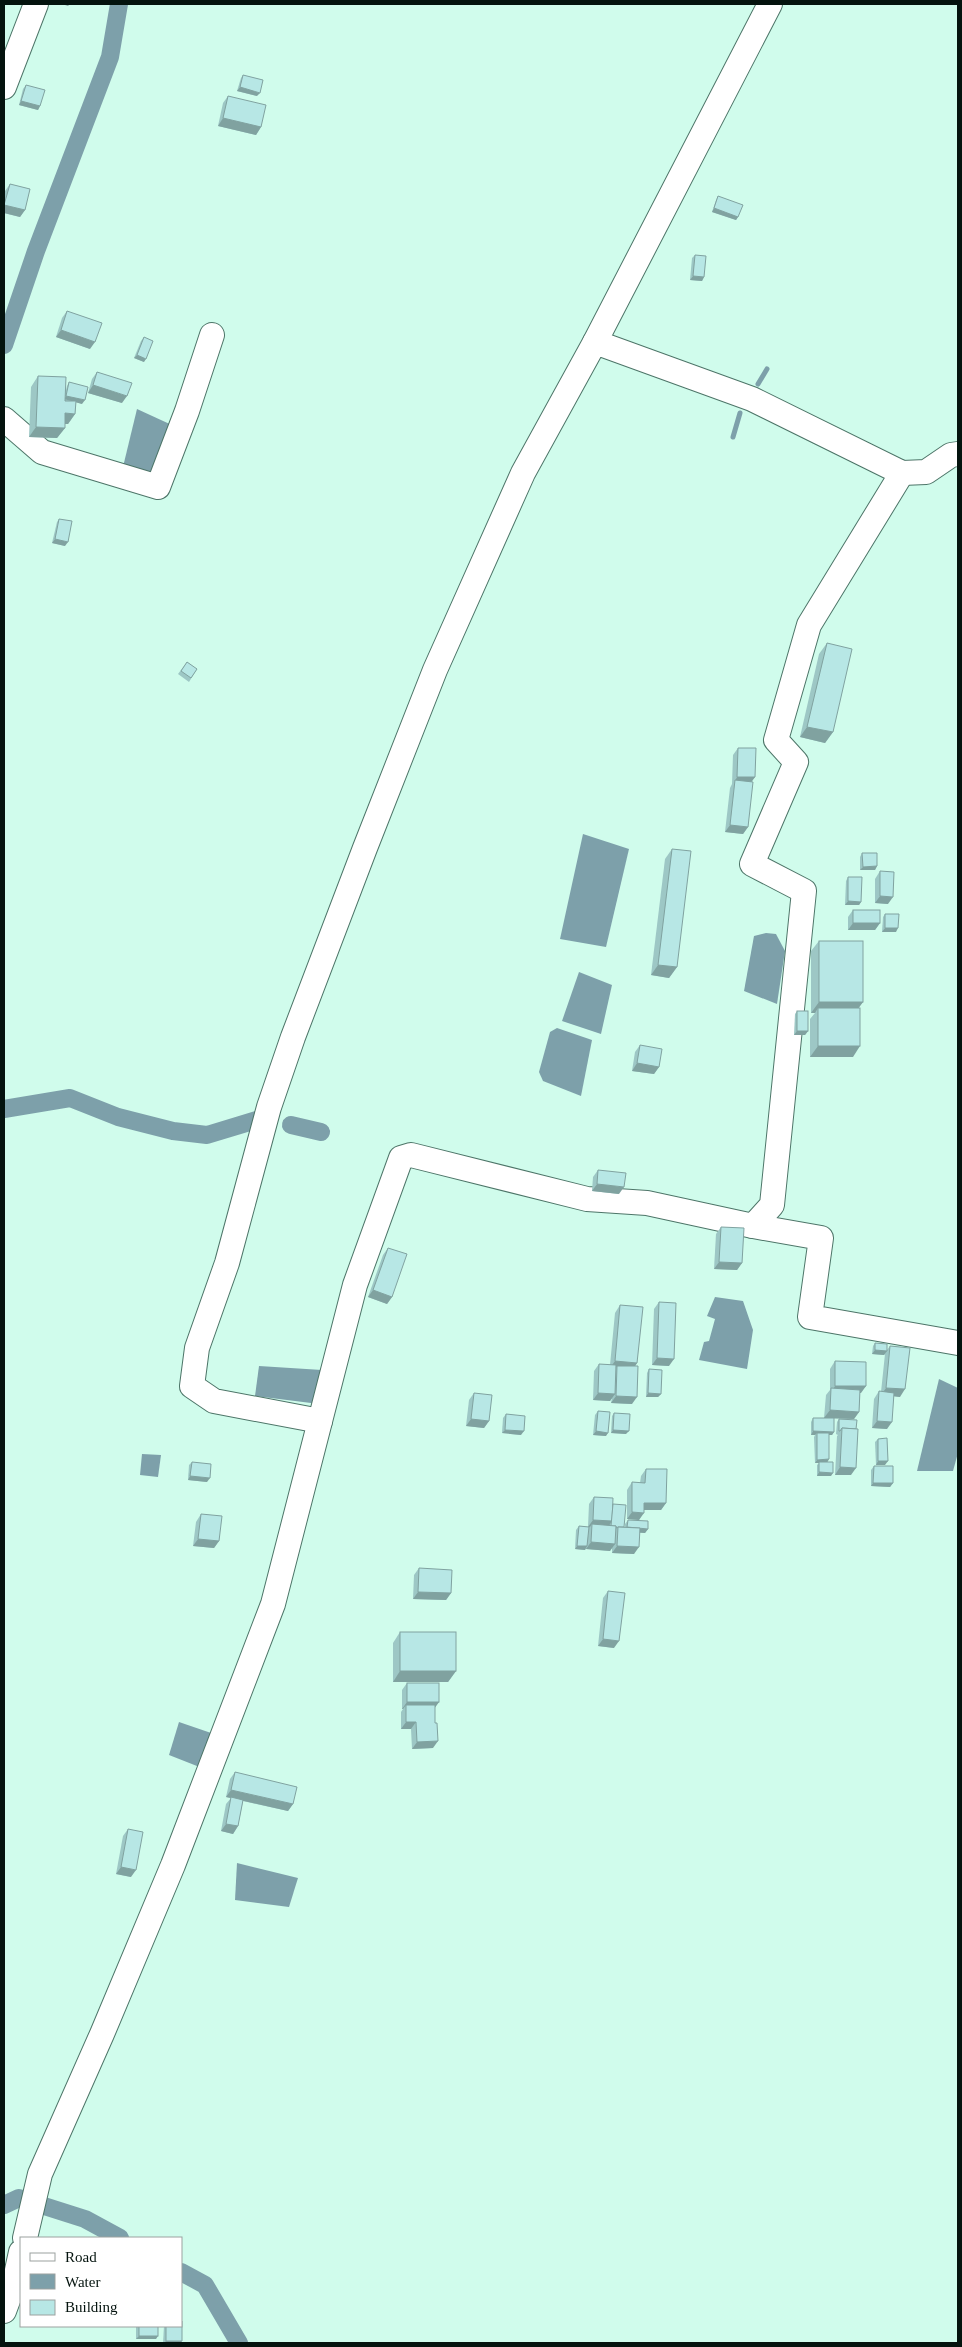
<svg xmlns="http://www.w3.org/2000/svg" width="962" height="2347" viewBox="0 0 962 2347" font-family="'Times New Roman',serif">
<style>
.water{fill:#7da0aa}
.lines{fill:none;stroke-linecap:round;stroke-linejoin:round}
.stream{stroke:#7da0aa;stroke-width:5}
.canal{stroke:#7da0aa;stroke-width:18}
.minor-casing{stroke:#4d7568;stroke-width:26}
.minor{stroke:#fff;stroke-width:24}
.wall{fill:#9dc7c5}
.shaded-wall{fill:#80a2a0}
.building{fill:#b7e7e5;stroke:#80a2a0}
</style>
<rect width="100%" height="100%" fill="#d0fcec"/>
<g class="water">
<polygon points="137,409 174,426 154,480 122,471"/>
<polygon points="583,834 629,849 606,947 560,939"/>
<polygon points="766,933 776,934 785,951 777,1004 744,991 754,936"/>
<polygon points="579,972 612,985 601,1034 562,1021"/>
<polygon points="557,1028 592,1040 581,1096 543,1081 539,1072 550,1032"/>
<polygon points="715,1297 743,1301 753,1330 747,1369 699,1360 704,1342 709,1341 715,1319 707,1316"/>
<polygon points="259,1366 322,1370 319,1404 255,1396"/>
<polygon points="939,1379 958,1388 958,1453 953,1471 917,1471"/>
<polygon points="142,1454 161,1455 158,1477 140,1475"/>
<polygon points="179,1722 214,1734 202,1768 169,1755"/>
<polygon points="237,1863 298,1878 289,1907 235,1900"/>
</g>
<g class="lines">
<g class="stream">
<polyline points="758,384 767,369"/>
<polyline points="733,437 740,413"/>
</g>
<g class="canal">
<polyline points="4,345 36,251 110,57 119,4"/>
<polyline points="4,1109 70,1098 118,1117 173,1131 207,1135 263,1118"/>
<polyline points="291,1125 321,1132"/>
<polyline points="4,2205 19,2198 85,2219 120,2238"/>
<polyline points="181,2272 205,2285 239,2343"/>
</g>
<g class="minor-casing">
<g id="minor">
<polyline points="4,87 36,4"/>
<polyline points="595,342 770,4"/>
<polyline points="4,419 42,452 158,487 187,411 212,335"/>
<polyline points="753,1226 821,1238 810,1317 958,1343"/>
<polyline points="320,1421 214,1401 192,1386 197,1348 227,1263 269,1107 293,1037 365,848 435,670 523,473 595,342 752,399 902,473 926,472 951,455 958,454"/>
<polyline points="25,2238 40,2174 102,2034 173,1865 273,1604 355,1285 401,1158 411,1155 587,1199 647,1203 753,1226 772,1205 804,891 752,864 796,762 776,740 809,625 902,473"/>
<polyline points="4,2311 14,2284 21,2252"/>
</g>
</g>
<use href="#minor" class="minor"/>
</g>
<g class="wall">
<polygon points="243,75 257,96 237,91 241,78"/>
<polygon points="26,85 40,106 38,110 19,105 23,89"/>
<polygon points="228,96 261,127 256,135 218,126 223,103"/>
<polygon points="10,184 25,210 20,217 4,213 4,195 5,191"/>
<polygon points="718,196 738,217 736,220 712,212 716,200"/>
<polygon points="695,255 704,277 702,281 690,280 692,258"/>
<polygon points="67,311 90,349 56,337 62,318"/>
<polygon points="144,337 144,362 134,358 141,341"/>
<polygon points="97,372 122,403 88,393 92,379"/>
<polygon points="38,376 66,390 67,386 69,382 82,404 76,402 75,414 68,424 65,424 65,428 57,438 29,437 31,387"/>
<polygon points="59,519 65,546 52,543 57,522"/>
<polygon points="827,643 833,732 825,743 800,737 819,654"/>
<polygon points="187,662 197,669 189,682 178,674"/>
<polygon points="738,748 755,777 751,782 748,827 743,834 725,832 730,788 732,784 733,755"/>
<polygon points="672,849 677,967 669,978 651,975 665,859"/>
<polygon points="862,853 877,866 875,870 860,870 860,857"/>
<polygon points="880,871 888,904 875,903 875,879"/>
<polygon points="848,877 861,902 859,905 845,905 846,881"/>
<polygon points="853,910 880,923 875,930 848,930 848,917"/>
<polygon points="885,914 896,932 882,932 883,917"/>
<polygon points="819,941 863,1002 858,1008 853,1057 810,1057 810,1019 815,1013 811,1013 811,951"/>
<polygon points="797,1011 808,1031 805,1035 794,1035 795,1014"/>
<polygon points="640,1045 659,1067 654,1074 632,1071 635,1052"/>
<polygon points="598,1170 619,1194 592,1191 593,1177"/>
<polygon points="721,1227 742,1263 737,1270 714,1269 716,1234"/>
<polygon points="388,1248 392,1297 387,1304 368,1297 383,1255"/>
<polygon points="659,1302 669,1366 652,1365 654,1309"/>
<polygon points="620,1305 637,1363 635,1366 632,1404 611,1403 612,1398 610,1401 593,1400 594,1371 599,1364 610,1365 615,1313"/>
<polygon points="875,1343 887,1350 890,1346 900,1397 894,1396 887,1429 872,1428 874,1399 879,1391 881,1392 885,1354 884,1355 872,1354 873,1346"/>
<polygon points="835,1361 866,1386 860,1393 859,1412 854,1419 824,1418 826,1395 830,1390 830,1369"/>
<polygon points="649,1369 661,1394 658,1397 646,1397 647,1373"/>
<polygon points="474,1393 489,1421 484,1428 466,1426 469,1400"/>
<polygon points="598,1411 606,1436 593,1435 595,1415"/>
<polygon points="614,1413 626,1434 611,1433 612,1416"/>
<polygon points="506,1414 521,1435 502,1433 503,1418"/>
<polygon points="813,1418 834,1432 832,1435 829,1435 827,1462 831,1476 817,1476 817,1465 819,1463 815,1463 814,1437 815,1435 811,1435 811,1422"/>
<polygon points="839,1419 857,1420 851,1475 835,1475 837,1436 838,1435 836,1434 837,1422"/>
<polygon points="878,1439 885,1465 876,1465 875,1442"/>
<polygon points="192,1462 207,1482 188,1480 189,1465"/>
<polygon points="874,1466 893,1483 890,1487 871,1486 871,1470"/>
<polygon points="646,1469 666,1503 661,1510 644,1510 639,1520 627,1519 627,1490 632,1482 640,1483 641,1476"/>
<polygon points="594,1497 613,1504 624,1527 625,1527 625,1524 628,1520 648,1529 645,1533 640,1532 634,1554 612,1553 612,1547 610,1551 586,1549 586,1548 585,1550 575,1549 576,1530 579,1526 588,1527 589,1504"/>
<polygon points="201,1514 219,1541 214,1548 193,1546 196,1522"/>
<polygon points="419,1568 451,1593 446,1600 413,1599 414,1575"/>
<polygon points="608,1591 614,1648 598,1646 603,1598"/>
<polygon points="400,1632 456,1671 448,1682 393,1682 393,1643"/>
<polygon points="407,1683 439,1702 435,1707 433,1748 412,1749 411,1729 401,1729 401,1712 403,1709 402,1709 402,1690"/>
<polygon points="235,1772 293,1804 288,1811 243,1801 238,1826 233,1834 221,1831 226,1804 231,1798 226,1797 230,1779"/>
<polygon points="128,1829 131,1877 116,1874 123,1836"/>
<polygon points="136,2326 158,2326 156,2339 136,2339"/>
<polygon points="164,2326 181,2326 182,2341 180,2343 163,2343"/>
</g>
<g class="shaded-wall">
<polygon points="62,4 70,4 68,6"/>
<polygon points="240,87 260,93 257,96 237,91"/>
<polygon points="21,101 40,106 38,110 19,105"/>
<polygon points="223,118 261,127 256,135 218,126"/>
<polygon points="4,205 25,210 20,217 4,213"/>
<polygon points="714,208 738,217 736,220 712,212"/>
<polygon points="693,276 704,277 702,281 690,280"/>
<polygon points="61,330 95,342 90,349 56,337"/>
<polygon points="137,355 146,359 144,362 134,358"/>
<polygon points="93,385 127,396 122,403 88,393"/>
<polygon points="66,396 85,400 82,404 64,399"/>
<polygon points="65,413 75,414 68,424 58,424"/>
<polygon points="36,427 65,428 57,438 29,437"/>
<polygon points="55,539 68,542 65,546 52,543"/>
<polygon points="807,727 833,732 825,743 800,737"/>
<polygon points="737,777 755,777 750,784 735,781"/>
<polygon points="730,825 748,827 743,834 725,832"/>
<polygon points="877,866 875,870 860,870 863,867"/>
<polygon points="880,896 893,897 888,904 875,903"/>
<polygon points="848,901 861,902 859,905 845,905"/>
<polygon points="853,923 880,923 875,930 848,930"/>
<polygon points="885,928 898,928 896,932 882,932"/>
<polygon points="658,965 677,967 669,978 651,975"/>
<polygon points="819,1002 863,1002 855,1013 818,1008 815,1013 811,1013"/>
<polygon points="797,1031 808,1031 805,1035 794,1035"/>
<polygon points="818,1046 860,1046 853,1057 810,1057"/>
<polygon points="637,1063 659,1067 654,1074 632,1071"/>
<polygon points="597,1184 624,1187 619,1194 592,1191"/>
<polygon points="719,1262 742,1263 737,1270 714,1269"/>
<polygon points="373,1290 392,1297 387,1304 368,1297"/>
<polygon points="875,1350 887,1351 884,1355 872,1354"/>
<polygon points="657,1358 674,1359 669,1366 652,1365"/>
<polygon points="615,1361 637,1363 632,1371 617,1366 615,1369 610,1368"/>
<polygon points="835,1386 866,1386 861,1393 831,1393"/>
<polygon points="886,1388 905,1389 900,1397 881,1395"/>
<polygon points="598,1393 615,1394 610,1401 593,1400"/>
<polygon points="648,1393 661,1394 658,1397 646,1397"/>
<polygon points="616,1396 637,1397 632,1404 611,1403"/>
<polygon points="830,1410 859,1412 854,1419 824,1418"/>
<polygon points="471,1419 489,1421 484,1428 466,1426"/>
<polygon points="877,1421 892,1422 887,1429 872,1428"/>
<polygon points="505,1430 524,1431 521,1435 502,1433"/>
<polygon points="613,1430 629,1431 626,1434 611,1433"/>
<polygon points="596,1431 608,1433 606,1436 593,1435"/>
<polygon points="813,1431 834,1432 832,1435 817,1435 817,1433 815,1435 811,1435"/>
<polygon points="829,1459 827,1463 819,1462 819,1463 815,1463 817,1460"/>
<polygon points="878,1461 888,1461 885,1465 876,1465"/>
<polygon points="840,1467 856,1468 851,1475 835,1475"/>
<polygon points="819,1472 833,1473 831,1476 817,1476"/>
<polygon points="190,1476 210,1478 207,1482 188,1480"/>
<polygon points="873,1483 893,1483 890,1487 871,1486"/>
<polygon points="644,1503 666,1503 661,1510 639,1510"/>
<polygon points="632,1512 644,1513 639,1520 627,1519"/>
<polygon points="593,1520 612,1521 607,1529 592,1524 590,1527 588,1527"/>
<polygon points="627,1529 648,1529 645,1533 625,1532"/>
<polygon points="198,1539 219,1541 214,1548 193,1546"/>
<polygon points="591,1542 615,1544 610,1551 586,1549"/>
<polygon points="577,1546 587,1546 585,1550 575,1549"/>
<polygon points="617,1546 639,1547 634,1554 612,1553"/>
<polygon points="418,1592 451,1593 446,1600 413,1599"/>
<polygon points="603,1639 619,1641 614,1648 598,1646"/>
<polygon points="400,1671 456,1671 448,1682 393,1682"/>
<polygon points="407,1702 439,1702 434,1709 406,1705 403,1709 402,1709"/>
<polygon points="406,1722 416,1722 411,1729 401,1729"/>
<polygon points="438,1741 433,1748 412,1749 417,1742"/>
<polygon points="231,1790 293,1804 288,1811 226,1797"/>
<polygon points="226,1824 238,1826 233,1834 221,1831"/>
<polygon points="121,1867 136,1870 131,1877 116,1874"/>
<polygon points="139,2336 158,2336 156,2339 136,2339"/>
<polygon points="166,2341 182,2341 180,2343 164,2343"/>
</g>
<g class="building">
<polygon points="243,75 263,80 260,93 240,87"/>
<polygon points="26,85 45,90 40,106 21,101"/>
<polygon points="228,96 266,105 261,127 223,118"/>
<polygon points="10,184 30,189 25,210 4,205"/>
<polygon points="718,196 743,205 738,217 714,208"/>
<polygon points="695,255 706,256 704,277 693,276"/>
<polygon points="67,311 102,323 95,342 61,330"/>
<polygon points="144,337 153,341 146,359 137,355"/>
<polygon points="97,372 132,383 127,396 93,385"/>
<polygon points="38,376 66,377 65,401 76,401 75,414 65,413 65,428 36,427"/>
<polygon points="69,382 88,387 85,400 66,396"/>
<polygon points="59,519 72,521 68,542 55,539"/>
<polygon points="827,643 852,649 833,732 807,727"/>
<polygon points="187,662 197,669 191,678 181,671"/>
<polygon points="738,748 756,748 755,777 737,777"/>
<polygon points="735,780 753,782 748,827 730,825"/>
<polygon points="672,849 691,851 677,967 658,965"/>
<polygon points="862,853 877,853 877,866 863,867"/>
<polygon points="880,871 894,872 893,897 880,896"/>
<polygon points="848,877 862,877 861,902 848,901"/>
<rect x="853" y="910" width="27" height="13"/>
<polygon points="885,914 899,914 898,928 885,928"/>
<rect x="819" y="941" width="44" height="61"/>
<rect x="818" y="1008" width="42" height="38"/>
<rect x="797" y="1011" width="11" height="20"/>
<polygon points="640,1045 662,1049 659,1067 637,1063"/>
<polygon points="598,1170 626,1173 624,1187 597,1184"/>
<polygon points="721,1227 744,1228 742,1263 719,1262"/>
<polygon points="388,1248 407,1254 392,1297 373,1290"/>
<polygon points="659,1302 676,1303 674,1359 657,1358"/>
<polygon points="620,1305 643,1307 637,1363 615,1361"/>
<polygon points="875,1343 887,1344 887,1351 875,1350"/>
<polygon points="890,1346 910,1348 905,1389 886,1388"/>
<polygon points="835,1361 866,1362 866,1386 835,1386"/>
<polygon points="599,1364 616,1365 615,1394 598,1393"/>
<polygon points="617,1366 638,1366 637,1397 616,1396"/>
<polygon points="649,1369 662,1370 661,1394 648,1393"/>
<polygon points="831,1388 860,1390 859,1412 830,1410"/>
<polygon points="879,1391 894,1393 892,1422 877,1421"/>
<polygon points="474,1393 492,1395 489,1421 471,1419"/>
<polygon points="598,1411 610,1412 608,1433 596,1431"/>
<polygon points="614,1413 630,1414 629,1431 613,1430"/>
<polygon points="506,1414 525,1416 524,1431 505,1430"/>
<polygon points="813,1418 834,1418 834,1432 813,1431"/>
<polygon points="839,1419 857,1420 856,1429 842,1428 840,1431 839,1431"/>
<polygon points="842,1428 858,1429 856,1468 840,1467"/>
<polygon points="817,1433 829,1433 829,1459 817,1460"/>
<polygon points="887,1438 888,1461 878,1461 878,1439"/>
<polygon points="192,1462 211,1464 210,1478 190,1476"/>
<polygon points="819,1462 833,1462 833,1473 819,1472"/>
<polygon points="874,1466 893,1466 893,1483 873,1483"/>
<polygon points="646,1469 667,1469 666,1503 644,1503 644,1513 632,1512 632,1482 645,1483"/>
<polygon points="594,1497 613,1498 612,1521 593,1520"/>
<polygon points="613,1504 626,1505 624,1527 618,1527 616,1528 616,1526 611,1526"/>
<polygon points="201,1514 222,1516 219,1541 198,1539"/>
<polygon points="628,1520 648,1521 648,1529 627,1527"/>
<polygon points="592,1524 616,1526 615,1544 591,1542"/>
<polygon points="579,1526 589,1527 587,1546 577,1546"/>
<polygon points="618,1527 640,1528 639,1547 617,1546"/>
<polygon points="419,1568 452,1570 451,1593 418,1592"/>
<polygon points="608,1591 625,1593 619,1641 603,1639"/>
<rect x="400" y="1632" width="56" height="39"/>
<rect x="407" y="1683" width="32" height="19"/>
<polygon points="406,1705 435,1705 435,1723 437,1723 438,1741 417,1742 416,1722 406,1722"/>
<polygon points="235,1772 297,1787 293,1804 231,1790"/>
<polygon points="231,1797 243,1800 238,1826 226,1824"/>
<polygon points="128,1829 143,1832 136,1870 121,1867"/>
<polygon points="181,2321 182,2321 182,2341 166,2341 166,2326 181,2326"/>
<rect x="139" y="2326" width="19" height="10"/>
</g>
<rect width="962" height="2347" fill="none" stroke="#04130e" stroke-width="10"/>
<rect x="20" y="2237" width="162" height="90" fill="#ffffff" stroke="#9ba19f"/>
<rect x="30" y="2253" width="25" height="8" fill="#ffffff" stroke="#9ba19f"/>
<text x="65" y="2262" font-size="15" fill="#04130e">Road</text>
<rect x="30" y="2274" width="25" height="15" fill="#7da0aa" stroke="#9ba19f"/>
<text x="65" y="2287" font-size="15" fill="#04130e">Water</text>
<rect x="30" y="2300" width="25" height="15" fill="#b7e7e5" stroke="#9ba19f"/>
<text x="65" y="2312" font-size="15" fill="#04130e">Building</text>
</svg>
